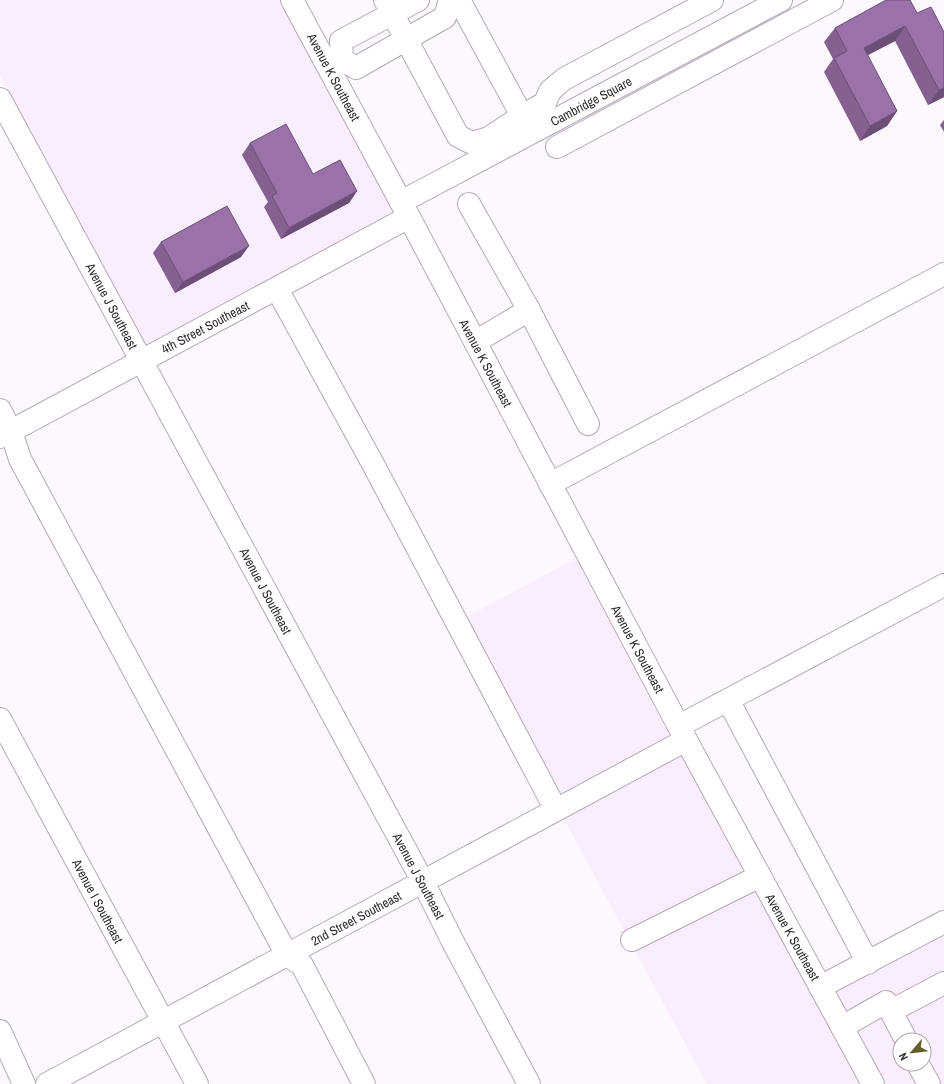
<svg xmlns="http://www.w3.org/2000/svg" width="944" height="1084" viewBox="0 0 944 1084" font-family="'Archivo Narrow',sans-serif">
<style>
.built{fill:#faedff;fill-rule:evenodd}
.lines{fill:none;stroke-linecap:round;stroke-linejoin:round}
.minor-casing{stroke:#b4a9b8;stroke-width:24}
.minor{stroke:#fff;stroke-width:22}
.wall{fill:#846191}
.shaded-wall{fill:#6c4f76}
.building{fill:#9a71a9;stroke:#6c4f76}
.labels{text-anchor:middle;stroke-width:3.5;stroke-linejoin:round;paint-order:stroke}
.street-label{font-size:13px;fill:#2f2a30;stroke:#fff}
</style>
<rect width="100%" height="100%" fill="#fcf8fe"/>
<g class="built">
<polygon points="0,0 280,0 394,214 147,347 0,75"/>
<polygon points="576,558 671,737 554,799 458,622"/>
<polygon points="681,754 860,1084 707,1084 563,817"/>
<path d="M944 933V1084H886L835 990ZM900 1040H924V1064H900Z"/>
</g>
<g class="lines">
<g class="minor-casing">
<g id="minor">
<polyline points="292,0 409,217 686,740 873,1084"/>
<polyline points="385,0 458,136 472,143 489,138 522,116 459,0"/>
<polyline points="342,59 356,68 445,17 450,0"/>
<polyline points="342,59 341,41 418,0"/>
<polyline points="0,99 423,882 453,942 529,1084"/>
<polyline points="522,116 545,103 550,91 564,79 712,0"/>
<polyline points="557,147 832,0"/>
<polyline points="401,202 781,0"/>
<polyline points="469,204 529,310 475,342"/>
<polyline points="277,289 373,464 556,810"/>
<polyline points="529,310 588,424"/>
<polyline points="0,410 11,431 20,459 287,955 302,965 364,1084"/>
<polyline points="0,437 409,217"/>
<polyline points="550,484 944,274"/>
<polyline points="728,700 868,963"/>
<polyline points="0,719 197,1084"/>
<polyline points="679,726 944,585"/>
<polyline points="632,940 760,876"/>
<polyline points="820,987 944,922"/>
<polyline points="891,1011 944,983"/>
<polyline points="842,1027 886,1002 906,1040"/>
<polyline points="0,1031 24,1084"/>
<polyline points="918,1064 929,1084"/>
<path d="M47 1084C260 970 473 854 686 740"/>
</g>
</g>
<use href="#minor" class="minor"/>
</g>
<g class="wall">
<polygon points="917,13 944,32 944,97 928,105 895,41 867,55 897,111 887,126 860,141 824,72 833,59 824,42 835,28"/>
<polygon points="944,120 944,132 940,125"/>
<polygon points="250,143 313,174 357,191 349,203 281,239 264,207 268,202 242,155"/>
<polygon points="161,242 241,257 175,293 153,253"/>
</g>
<g class="shaded-wall">
<polygon points="905,26 895,41 853,63 864,48"/>
<polygon points="944,88 944,97 928,105 939,90"/>
<polygon points="897,111 887,126 860,141 870,126"/>
<polygon points="357,191 349,203 281,239 289,228"/>
<polygon points="249,246 241,257 175,293 183,282"/>
</g>
<g class="building">
<polygon points="886,0 910,0 917,13 931,7 944,32 944,88 939,90 905,26 864,48 897,111 870,126 834,58 847,51 835,28"/>
<polygon points="286,124 313,174 340,160 357,191 289,228 272,196 277,193 250,143"/>
<polygon points="227,206 249,246 183,282 161,242"/>
</g>
<g class="labels">
<g class="street-label">
<text transform="translate(334 77) rotate(62)" y="5">Avenue K Southeast</text>
<text transform="translate(591 101) rotate(-28)" y="5">Cambridge Square</text>
<text transform="translate(112 306) rotate(62)" y="5">Avenue J Southeast</text>
<text transform="translate(205 327) rotate(-28)" y="5">4th Street Southeast</text>
<text transform="translate(486 363) rotate(62)" y="5">Avenue K Southeast</text>
<text transform="translate(266 591) rotate(62)" y="5">Avenue J Southeast</text>
<text transform="translate(638 649) rotate(62)" y="5">Avenue K Southeast</text>
<text transform="translate(419 876) rotate(62)" y="5">Avenue J Southeast</text>
<text transform="translate(98 901) rotate(62)" y="5">Avenue I Southeast</text>
<text transform="translate(356 918) rotate(-28)" y="5">2nd Street Southeast</text>
<text transform="translate(793 937) rotate(61)" y="5">Avenue K Southeast</text>
</g>
</g>
<g transform="translate(912 1052) rotate(242)"><circle r="19" fill="#ffffff" stroke="#acaaac"/>
<path d="M0-3L7 15L0 10L-7 15Z" fill="#645e2b"/>
<text y="-6" font-size="11" font-weight="bold" text-anchor="middle" fill="#2f2a30">N</text>
</g>
</svg>
